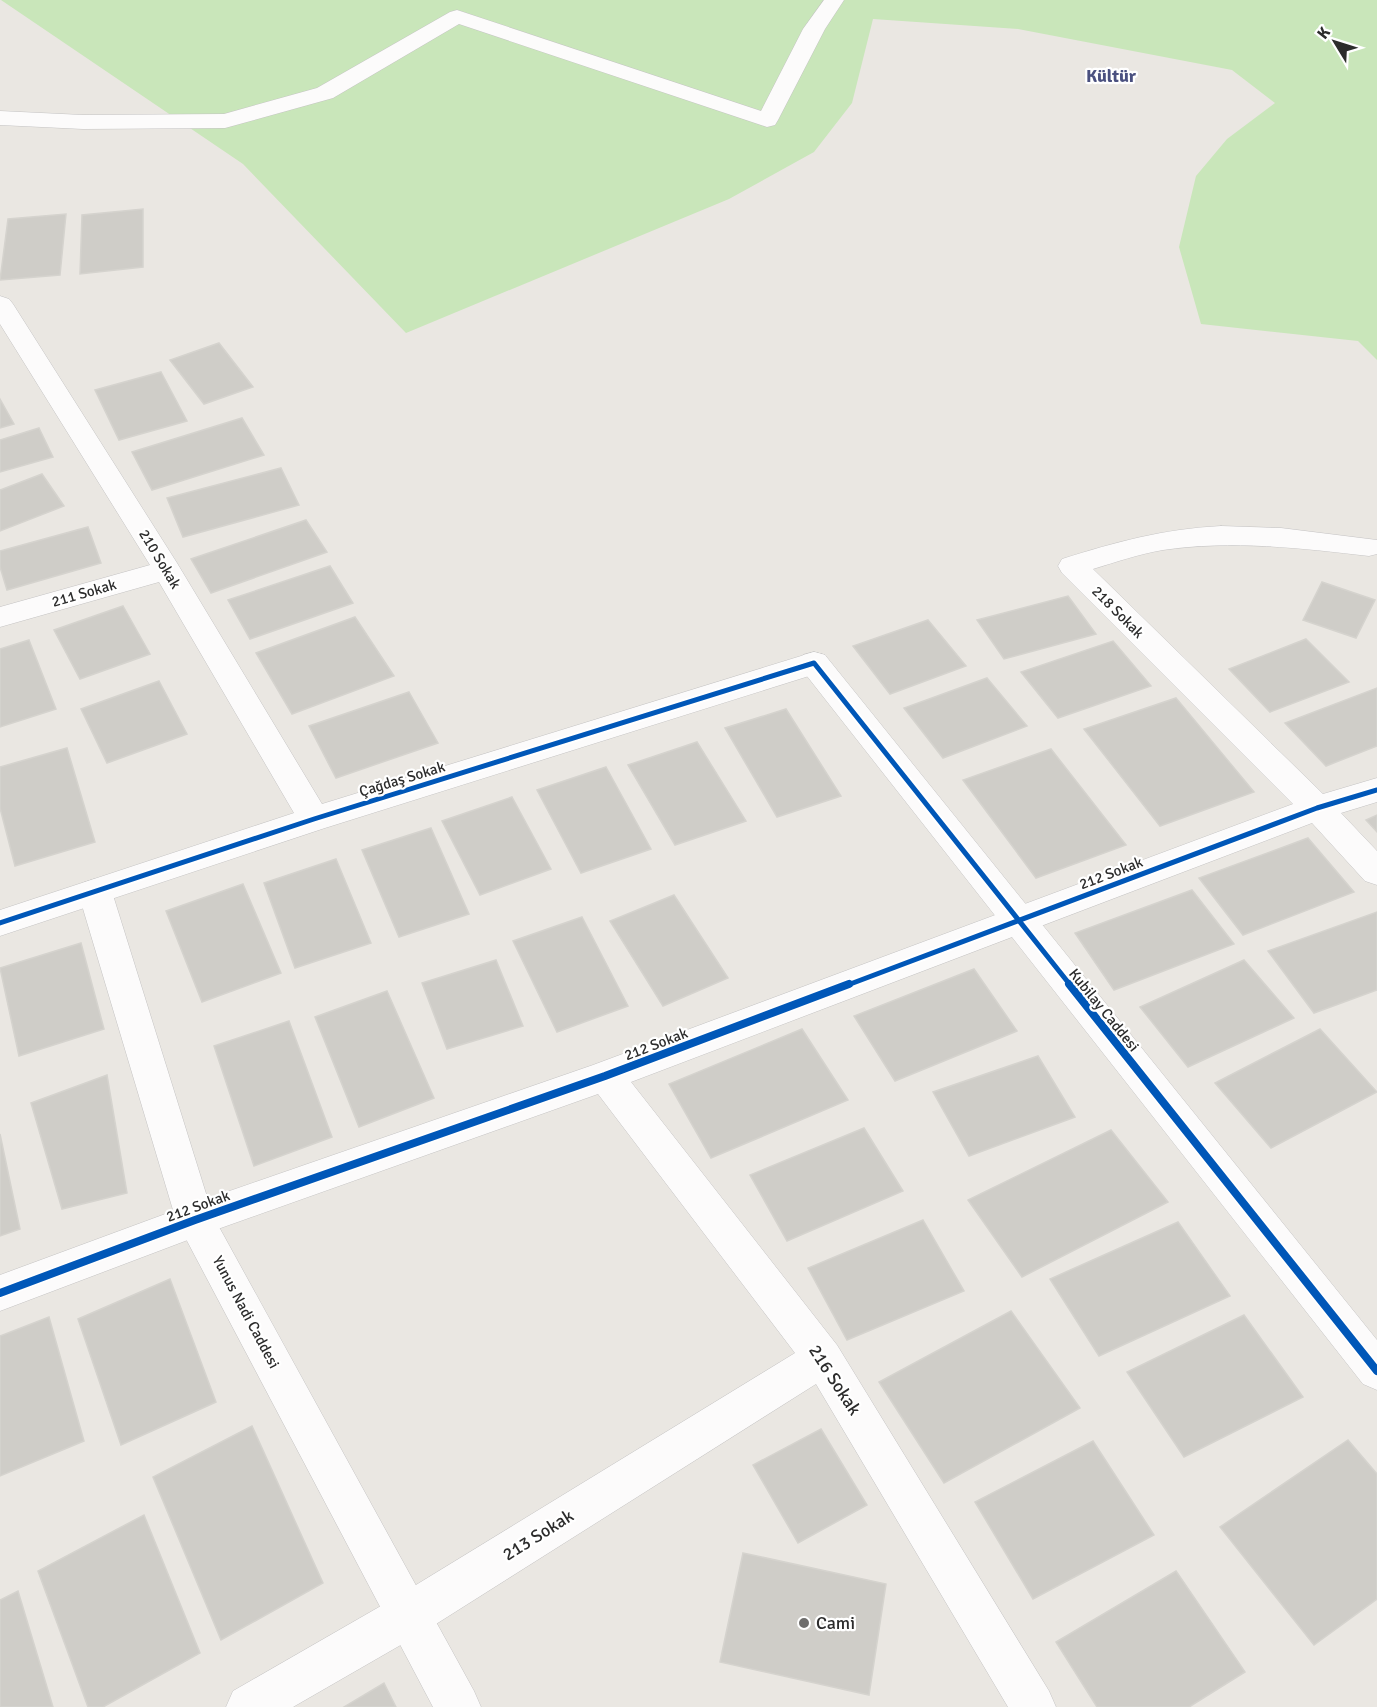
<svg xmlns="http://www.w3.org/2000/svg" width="1377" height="1707" viewBox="0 0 1377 1707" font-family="Signika,sans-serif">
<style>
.green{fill:#c9e6ba}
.building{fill:#cfcdc8;stroke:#d5d3ce;stroke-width:1.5}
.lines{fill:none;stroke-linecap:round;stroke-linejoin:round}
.minor-casing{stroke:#c4c3c3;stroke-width:1}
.tertiary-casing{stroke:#c4c3c3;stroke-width:1}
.minor{fill:#fcfbfb;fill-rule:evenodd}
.tertiary{fill:#fcfbfb;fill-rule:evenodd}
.cycleway-far1-casing{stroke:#fff;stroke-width:9}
.cycleway-casing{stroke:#fff;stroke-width:11}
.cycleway-far1{stroke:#0057b8;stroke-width:5}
.cycleway{stroke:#0057b8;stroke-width:8}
.poi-dot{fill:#6e6d6c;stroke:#fff;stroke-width:2}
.labels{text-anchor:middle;stroke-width:4.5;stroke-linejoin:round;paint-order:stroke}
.street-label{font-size:15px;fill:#2c2c2c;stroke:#fff}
.far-district-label{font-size:18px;font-weight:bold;fill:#4a507f;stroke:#fff}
.near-street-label{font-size:18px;fill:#2c2c2c;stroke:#fff}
.near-poi-label{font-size:18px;fill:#2c2c2c;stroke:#fff;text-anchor:start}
</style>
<rect width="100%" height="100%" fill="#eae7e2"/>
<polygon class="green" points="1,0 1377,0 1377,360 1358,341 1201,324 1179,247 1196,176 1227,139 1275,103 1232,70 1018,29 873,19 852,103 814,152 729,199 406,333 243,164"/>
<g class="building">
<polygon points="143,209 143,267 80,274 82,215"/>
<polygon points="66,214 60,275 0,280 8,219"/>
<polygon points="219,343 253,387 204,404 170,360"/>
<polygon points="161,372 187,421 119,440 95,390"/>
<polygon points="0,399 14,424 0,428"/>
<polygon points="242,418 264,455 152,490 132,452"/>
<polygon points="39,428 53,457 0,472 0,440"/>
<polygon points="281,468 299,505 183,537 167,498"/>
<polygon points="42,474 64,506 0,531 0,490"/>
<polygon points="306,520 327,552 211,593 191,559"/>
<polygon points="88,527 101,563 7,590 0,567 0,551"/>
<polygon points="330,566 353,603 250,639 228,600"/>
<polygon points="1322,582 1375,600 1356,638 1303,620"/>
<polygon points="1068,596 1096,634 1004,659 977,620"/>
<polygon points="123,606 150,654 80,679 54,630"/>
<polygon points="355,617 394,676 292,714 256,653"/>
<polygon points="928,620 966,666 890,694 853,646"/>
<polygon points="1306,639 1349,682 1270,712 1229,669"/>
<polygon points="29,640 56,709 0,727 0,649"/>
<polygon points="1113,641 1151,686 1058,718 1021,672"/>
<polygon points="987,678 1027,726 943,758 904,708"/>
<polygon points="159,681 187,734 107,763 81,709"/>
<polygon points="1377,688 1377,746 1326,766 1285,723"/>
<polygon points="409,692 438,743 336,778 309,726"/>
<polygon points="1176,698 1254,792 1160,826 1084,729"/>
<polygon points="786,709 841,796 777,817 725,728"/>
<polygon points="697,742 746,821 675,845 628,765"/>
<polygon points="67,748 95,842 15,866 0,808 0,767"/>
<polygon points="1051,749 1126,845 1036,878 963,780"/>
<polygon points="606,767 651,849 581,873 537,790"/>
<polygon points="512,797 551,869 480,895 442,821"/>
<polygon points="1377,815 1377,832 1366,820"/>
<polygon points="431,828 469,914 399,937 362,850"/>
<polygon points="1308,838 1354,892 1243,935 1199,878"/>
<polygon points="336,859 371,943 295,968 264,883"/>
<polygon points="243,884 281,973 202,1002 166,911"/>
<polygon points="1192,890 1234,944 1114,990 1075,933"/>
<polygon points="674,895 728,978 663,1006 610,921"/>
<polygon points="1377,912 1377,990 1314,1013 1268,951"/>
<polygon points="582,917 628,1006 557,1032 513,941"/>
<polygon points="81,943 104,1029 19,1056 0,968"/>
<polygon points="496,960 523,1026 447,1049 422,983"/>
<polygon points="1244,960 1294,1018 1188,1067 1140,1007"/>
<polygon points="974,969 1017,1031 895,1081 854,1016"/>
<polygon points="387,991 434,1098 359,1127 315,1017"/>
<polygon points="289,1021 332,1137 254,1166 214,1046"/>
<polygon points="802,1029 848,1100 711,1158 669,1084"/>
<polygon points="1320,1029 1377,1092 1271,1148 1215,1083"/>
<polygon points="1038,1056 1075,1117 969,1156 933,1092"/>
<polygon points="107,1075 127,1193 62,1209 31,1103"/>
<polygon points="864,1128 903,1191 787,1241 750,1175"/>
<polygon points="1111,1130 1168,1202 1022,1277 968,1200"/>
<polygon points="0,1134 20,1229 0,1236"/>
<polygon points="923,1220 964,1291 847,1340 808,1268"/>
<polygon points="1178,1222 1230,1296 1099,1356 1050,1279"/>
<polygon points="170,1279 216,1402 121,1445 78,1319"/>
<polygon points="1011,1311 1080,1408 944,1483 879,1382"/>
<polygon points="1244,1315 1303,1397 1184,1457 1127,1372"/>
<polygon points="49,1317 84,1441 0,1476 0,1336"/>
<polygon points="252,1426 323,1583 221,1640 153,1477"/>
<polygon points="821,1429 867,1505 798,1543 753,1465"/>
<polygon points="1348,1440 1377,1474 1377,1599 1314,1645 1220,1527"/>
<polygon points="1093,1441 1154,1535 1033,1599 975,1502"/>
<polygon points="144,1515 200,1653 103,1707 88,1707 38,1571"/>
<polygon points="743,1553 886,1584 869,1695 720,1662"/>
<polygon points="1176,1571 1245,1672 1189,1707 1097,1707 1056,1642"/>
<polygon points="18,1591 53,1707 0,1707 0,1600"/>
<polygon points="384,1683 396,1707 344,1707"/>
</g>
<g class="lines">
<g class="minor-casing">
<g id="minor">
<polygon points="824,0 844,0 825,29 778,120 775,125 767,127 459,24 333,98 225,128 83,129 0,125 0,111 83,115 224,114 317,88 450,12 457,10 761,111 803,29"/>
<polygon points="0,296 9,299 13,304 177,563 322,804 814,652 825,655 829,663 825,671 325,828 0,936 0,910 294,813 159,582 0,627 0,607 150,565 0,324"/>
<path d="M1221 526 1281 528 1377 540V554L1369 556C1301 548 1232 540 1163 550 1139 554 1116 562 1093 569L1323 794 1377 778V802L1341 813 1377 851V885L1365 881 1312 823 631 1082 837 1345 1049 1691 1056 1707H1008L816 1384 425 1631 293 1707H226L233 1691 393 1599 795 1353 598 1094 201 1235 0 1311V1275L195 1203 593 1065 1293 804 1062 573 1058 566 1062 559C1116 542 1163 529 1221 526Z"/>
</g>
</g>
<g class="tertiary-casing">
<g id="tertiary">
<polygon points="814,652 825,655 1377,1340 1377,1390 1363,1384 803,671 799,663 803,655"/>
<polygon points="95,879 107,883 112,892 213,1216 474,1691 481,1707 433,1707 176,1220 78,892 83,883"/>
</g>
</g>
<use href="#minor" class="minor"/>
<use href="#tertiary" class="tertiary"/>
<g class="cycleway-far1-casing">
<g id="cycleway-far1">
<polyline points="0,923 314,819 814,663 1071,986"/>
<polyline points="845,986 1317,808 1377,790"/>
</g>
</g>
<g class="cycleway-casing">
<g id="cycleway">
<polyline points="1069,984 1377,1371"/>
<polyline points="0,1293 195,1220 605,1076 849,984"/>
</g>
</g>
<use href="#cycleway-far1" class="cycleway-far1"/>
<use href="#cycleway" class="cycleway"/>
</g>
<circle class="poi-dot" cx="804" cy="1623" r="6"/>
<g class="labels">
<g class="street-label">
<text transform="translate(160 559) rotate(59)" y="5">210 Sokak</text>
<text transform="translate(84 593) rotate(-16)" y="5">211 Sokak</text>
<text transform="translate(1118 612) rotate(45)" y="5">218 Sokak</text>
<text transform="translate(402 779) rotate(-17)" y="5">Çağdaş Sokak</text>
<text transform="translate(1111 873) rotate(-21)" y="5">212 Sokak</text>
<text transform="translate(1104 1010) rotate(51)" y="5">Kubilay Caddesi</text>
<text transform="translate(656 1044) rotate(-21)" y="5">212 Sokak</text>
<text transform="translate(198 1206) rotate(-20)" y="5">212 Sokak</text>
<text transform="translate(246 1312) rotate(62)" y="5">Yunus Nadi Caddesi</text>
</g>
<g class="far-district-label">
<text x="1111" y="82">Kültür</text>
</g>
<g class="near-street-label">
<text transform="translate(835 1380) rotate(57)" y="6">216 Sokak</text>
<text transform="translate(538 1535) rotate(-32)" y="6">213 Sokak</text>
</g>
<g class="near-poi-label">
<text x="816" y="1629">Cami</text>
</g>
</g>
<g transform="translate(1335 42) rotate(308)" stroke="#ffffff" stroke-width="4.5" paint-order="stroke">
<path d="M0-4.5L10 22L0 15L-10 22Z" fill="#2c2c2c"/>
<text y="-9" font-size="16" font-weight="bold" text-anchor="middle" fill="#2c2c2c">K</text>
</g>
</svg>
